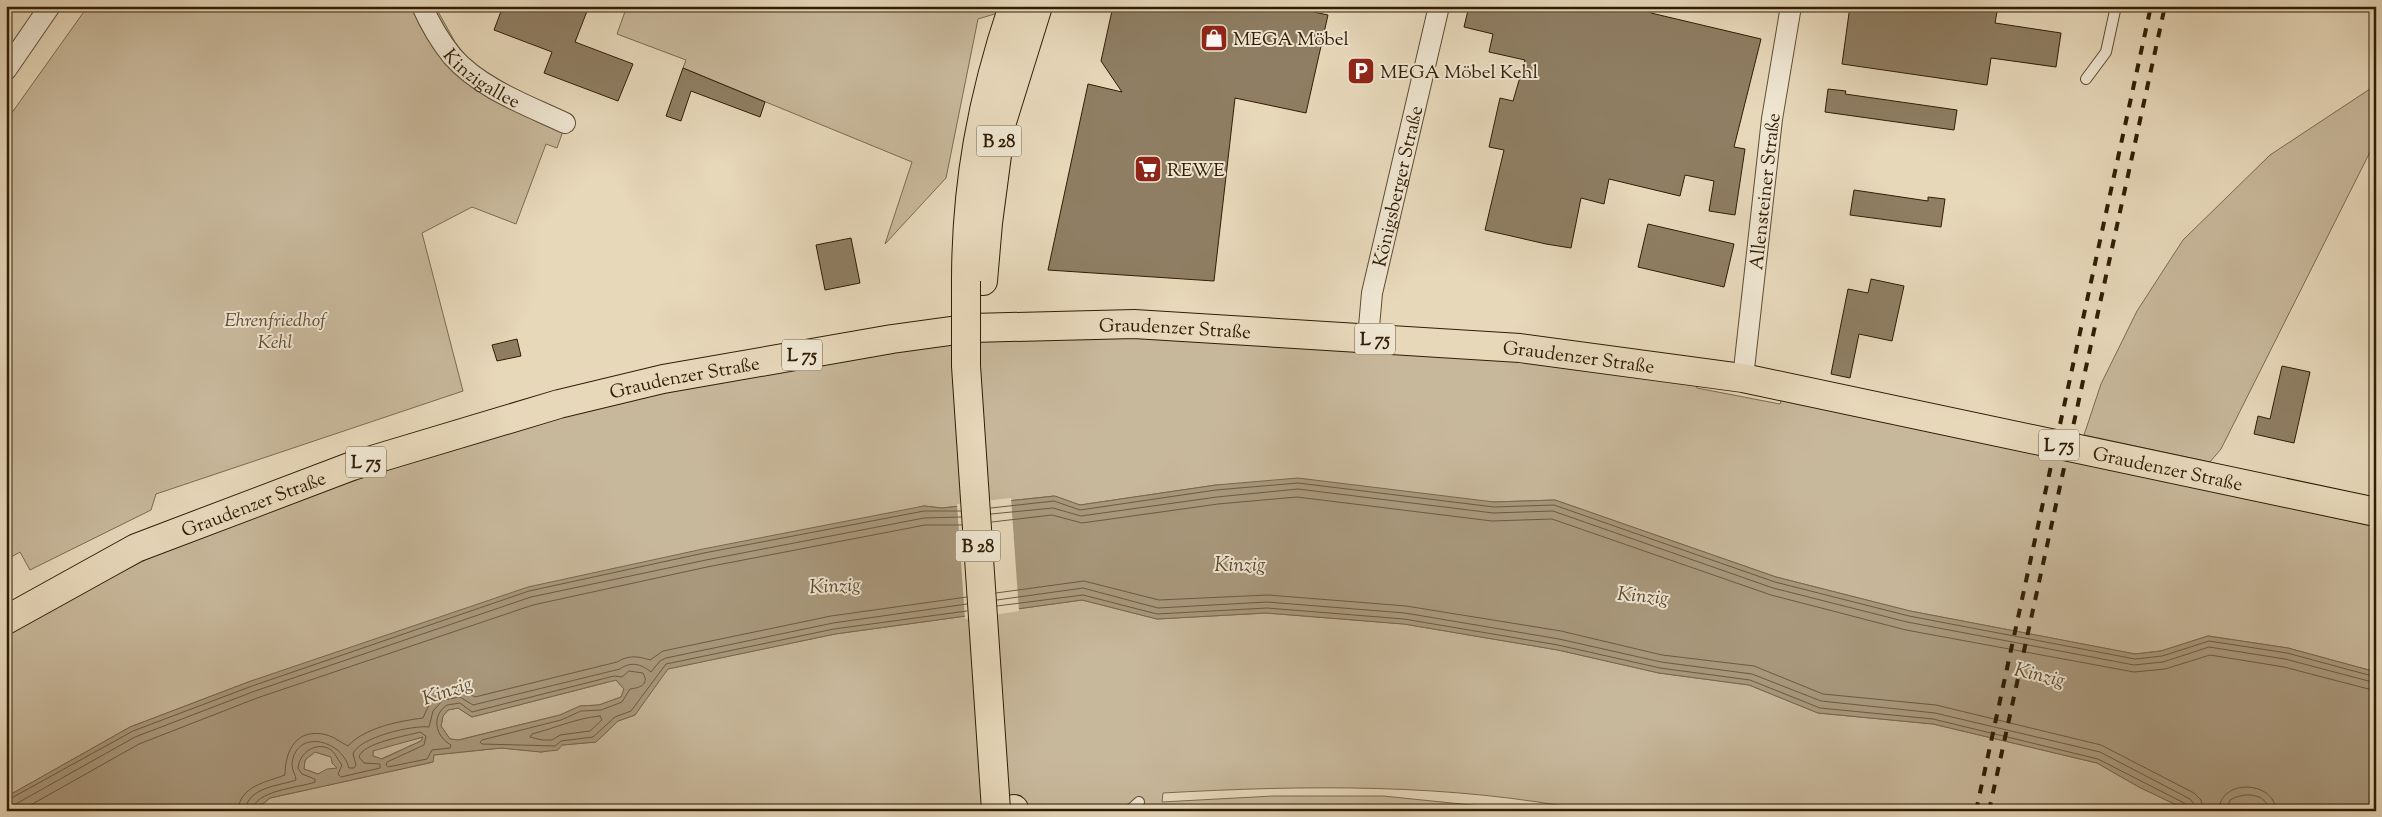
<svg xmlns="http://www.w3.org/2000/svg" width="2382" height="817" viewBox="0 0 2382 817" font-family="'Sorts Mill Goudy',serif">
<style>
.green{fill:#c8b89b;stroke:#7c6a50}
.water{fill:#a9987c;stroke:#79674c;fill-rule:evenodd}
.pier{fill:#e7d8ba}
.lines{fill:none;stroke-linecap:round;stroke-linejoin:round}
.shore{stroke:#6c5a40;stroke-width:1}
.stream{stroke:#79674c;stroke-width:5.5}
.building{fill:#8f7e63;stroke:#301d05}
.service-casing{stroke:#5e4c32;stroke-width:12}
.minor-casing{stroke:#5e4c32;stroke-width:22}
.primary-casing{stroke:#301d05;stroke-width:30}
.trunk-casing{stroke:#301d05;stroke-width:30}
.service{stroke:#efe6d2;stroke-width:10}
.minor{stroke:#efe6d2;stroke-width:20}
.primary{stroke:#e7d8ba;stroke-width:28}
.trunk{stroke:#e7d8ba;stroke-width:28}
.rail{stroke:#301d05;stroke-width:4;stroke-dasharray:9 9;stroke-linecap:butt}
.trunk-bridge-casing{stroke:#301d05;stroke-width:30;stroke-linecap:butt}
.trunk-bridge{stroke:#e7d8ba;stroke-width:28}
.labels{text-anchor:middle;stroke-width:4;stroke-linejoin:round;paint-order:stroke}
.shield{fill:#efe6d2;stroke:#695942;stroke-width:1}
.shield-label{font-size:18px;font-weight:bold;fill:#301d05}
.poi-label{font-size:19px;fill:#301d05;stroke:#efe6d2;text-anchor:start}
.street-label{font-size:19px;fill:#301d05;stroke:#efe6d2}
.park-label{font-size:19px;font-style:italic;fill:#5e4c32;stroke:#efe6d2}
.water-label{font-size:20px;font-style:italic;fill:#5a482f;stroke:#efe6d2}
</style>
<rect width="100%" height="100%" fill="#e7d8ba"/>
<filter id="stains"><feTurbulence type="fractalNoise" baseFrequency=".004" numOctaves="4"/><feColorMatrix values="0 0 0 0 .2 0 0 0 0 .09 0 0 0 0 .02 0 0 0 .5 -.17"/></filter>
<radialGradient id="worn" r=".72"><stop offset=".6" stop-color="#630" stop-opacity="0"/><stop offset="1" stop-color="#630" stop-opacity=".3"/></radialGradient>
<g class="green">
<polygon points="88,6 435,6 455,42 470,62 510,86 568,117 557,148 546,144 516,224 472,207 422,233 463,391 156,494 151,510 30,570 20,552 6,560 6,121"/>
<polygon points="627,6 1000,6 998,13 978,19 946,178 885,244 912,162 683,68 686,60 617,34"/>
<polygon points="2376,85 2376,140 2221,449 2210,462 2084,435 2101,384 2137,311 2183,240 2270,155"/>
<polygon points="1132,337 1440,351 1694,379 1697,388 1780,404 1783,395 2376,527 2376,672 2288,648 2208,636 2161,651 2135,654 1910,611 1776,577 1555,500 1494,502 1216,485 1080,505 1054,496 942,508 924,506 251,681 130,727 6,797 6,632 153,556 244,518 442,451 614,403 686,387 924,343"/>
<path d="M1082 600 1157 619 1266 613 1404 624 1558 650 1659 673 1749 685 1818 713 1933 724 2097 763 2139 787 2189 811H1590C1449 783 1306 785 1163 793L1162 802 1273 796H1383L1530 811H254L270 798 433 762V755L501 748 542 752 562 745 596 742 618 721 635 715 667 669 835 634Z"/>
<polygon points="616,680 624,689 621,697 599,705 580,706 560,715 458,740 450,739 441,726 443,716 448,710 458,708 472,717"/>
<polygon points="423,737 421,741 381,759 373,756 373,751 379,748"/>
<polygon points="315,752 331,757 337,768 318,774 304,769 305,760"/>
</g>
<path class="water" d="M1298 478 1494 502 1555 500 1776 577 1910 611 2135 654 2161 651 2208 636 2288 648 2376 672V811H2266L2245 805 2237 808 2238 811H2189L2139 787 2097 763 1933 724 1818 713 1749 685 1659 673 1558 650 1404 624 1266 613 1157 619 1082 600 835 634 668 669 635 715 618 721 596 742 562 745 558 750 541 752 501 748 434 755 433 762 270 798 254 811H6V797L130 727 251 681 528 587 703 549 924 506 942 508 1055 496 1080 505 1216 485ZM616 680 624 689 621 697 599 705 580 706 560 715 459 740 450 739 441 726 443 716 448 710 458 708 472 717ZM423 737 421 741 382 759 373 756V751ZM315 752 331 757 332 763 337 768 327 769 318 774 304 769 305 760Z"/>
<polygon class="pier" points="1011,498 1019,611 965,619 957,504"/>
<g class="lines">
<g class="shore">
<polyline points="991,508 1054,501 1080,510 1216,490 1298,483 1494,507 1554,505 1775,582 1909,616 2135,659 2162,656 2209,641 2287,653 2376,677"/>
<polyline points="991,514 1053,508 1081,516 1217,497 1298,489 1493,513 1553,511 1773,588 1907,622 2134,665 2163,662 2209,647 2285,659 2376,683"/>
<polyline points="992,522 1052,515 1082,523 1218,504 1297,497 1492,521 1552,519 1771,595 1906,630 2134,672 2165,669 2210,655 2284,667 2376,691"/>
<polyline points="996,593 1084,581 1159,600 1268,595 1406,606 1561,631 1662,655 1754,666 1823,694 1936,705 2101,745 2194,793 2201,800 2203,811"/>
<polyline points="997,600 1083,588 1158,608 1267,602 1405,613 1559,639 1661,662 1752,674 1821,701 1935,713 2100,752 2190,799 2194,804 2196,811"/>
<polyline points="997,606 1083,595 1157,614 1267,608 1404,619 1558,645 1660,668 1750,680 1820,708 1933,719 2098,759 2186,804 2189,811"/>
<path d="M600 716 602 720 590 731 560 735 552 740H542L530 737 532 734C555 728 577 718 600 716Z"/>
<polyline points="6,801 133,731 252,686 529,591 704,553 924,511 961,511"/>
<polyline points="6,807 14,805 135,737 255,691 531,597 706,560 924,518 961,517"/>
<polyline points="20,811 139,744 257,698 533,605 707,567 925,525 962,525"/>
<path d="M238 811C239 786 267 782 285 775 285 750 297 727 327 735 335 737 341 743 348 746 364 728 399 721 423 718 434 691 447 682 475 697L617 662C628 655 638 656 650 660L663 651 831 616 967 597"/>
<path d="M245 811C247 787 279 786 296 780 296 775 292 771 292 765 294 729 341 738 349 768H354L356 765 353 754C359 737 413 725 429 727L433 711 443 700 460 697 473 705 620 669C631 661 641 664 651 672L660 661 666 658 833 623 967 604"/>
<path d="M252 811C254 790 299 788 315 782V779L302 774 298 768C300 748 324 739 335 754 337 758 339 761 342 765L338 774 341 777 380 768V764L364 763 359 757C362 743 406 736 420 732L426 736 424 745 387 762 386 765 388 767 427 759 432 750 450 748 451 745C435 736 431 716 447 705L460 703 472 712 614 676 622 677 629 671 643 673C650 685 639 688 630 689L622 702 601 710 581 711 561 720 482 740 480 742 482 744 555 746 561 741 593 737 615 717 631 711 666 664 834 629 967 611"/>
<path d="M2219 811C2219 778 2275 780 2276 811"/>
<path d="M2226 811 2230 800C2243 792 2267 792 2269 811"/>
</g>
<polyline class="stream" points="6,7 7,6"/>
</g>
<g class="building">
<polygon points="503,6 589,6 575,42 633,64 618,101 544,73 552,52 494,30"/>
<polygon points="1113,6 1315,6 1314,12 1328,15 1306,113 1235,98 1214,281 1048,270 1088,84 1122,92 1101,61"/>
<polygon points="1469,6 1652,6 1651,13 1761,39 1734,147 1745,149 1735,215 1709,211 1714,181 1685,175 1680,196 1609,179 1604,204 1581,198 1571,248 1546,244 1485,230 1504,150 1489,147 1500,98 1513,101 1525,60 1489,52 1493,34 1464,27"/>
<polygon points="1850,6 1998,6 1995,23 2061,33 2056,67 1991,58 1987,85 1842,64"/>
<polygon points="683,68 765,102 760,117 691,91 681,121 666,116"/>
<polygon points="1828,89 1846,91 1845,94 1957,110 1954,130 1825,112"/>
<polygon points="1854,190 1928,201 1928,197 1945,199 1941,227 1850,215"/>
<polygon points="1648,224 1734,244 1724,287 1638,267"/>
<polygon points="851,238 860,283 825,290 816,245"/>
<polygon points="1871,279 1904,286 1892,341 1859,334 1850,378 1831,374 1848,289 1868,293"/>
<polygon points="517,339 521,356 497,361 492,345"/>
<polygon points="2282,366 2310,372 2294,443 2254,434 2258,416 2270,419"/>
</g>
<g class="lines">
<g class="service-casing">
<g id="service">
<polyline points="2086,79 2106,52 2116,6"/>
<polyline points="1129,811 1139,802"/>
</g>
</g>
<g class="minor-casing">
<g id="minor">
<path id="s1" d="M422 6C430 24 440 41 452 56 481 89 527 105 565 123"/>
<polyline points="6,70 50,6"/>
<path id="s2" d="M1368 338 1372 293 1439 6"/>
<path id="s3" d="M1743 378 1772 119 1791 6"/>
</g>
</g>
<g class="primary-casing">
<g id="primary">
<path id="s4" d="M6 620 136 548 352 466 559 404 663 379 892 339 972 328 1134 324 1520 348 1743 378 2376 512"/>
</g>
</g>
<g class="trunk-casing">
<g id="trunk">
<path d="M966 281C966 184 982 98 1013 6"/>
<polyline points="983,281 988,223 1001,125 1038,6"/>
<polyline points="1014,809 1014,811"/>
</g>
</g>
<use href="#service" class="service"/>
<use href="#minor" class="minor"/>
<use href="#primary" class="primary"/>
<use href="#trunk" class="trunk"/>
<g class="rail">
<polyline points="1976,811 2151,6"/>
<polyline points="1989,811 2165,6"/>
</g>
<g class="trunk-bridge-casing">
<polyline id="trunk-bridge" points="966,281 966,366 996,810"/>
</g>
<use href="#trunk-bridge" class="trunk-bridge"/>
</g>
<defs>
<g id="shop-square" transform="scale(1.4375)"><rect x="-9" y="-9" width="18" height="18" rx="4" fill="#8f2418" stroke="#efe6d2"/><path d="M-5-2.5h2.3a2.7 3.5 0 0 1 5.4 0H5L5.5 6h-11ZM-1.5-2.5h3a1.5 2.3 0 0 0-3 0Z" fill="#fff"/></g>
<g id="parking-square" transform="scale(1.4375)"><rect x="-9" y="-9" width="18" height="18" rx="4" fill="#8f2418" stroke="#efe6d2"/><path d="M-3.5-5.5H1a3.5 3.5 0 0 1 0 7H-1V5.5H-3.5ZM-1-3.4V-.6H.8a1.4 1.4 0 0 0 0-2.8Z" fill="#fff"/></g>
<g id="supermarket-square" transform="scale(1.4375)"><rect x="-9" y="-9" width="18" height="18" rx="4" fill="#8f2418" stroke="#efe6d2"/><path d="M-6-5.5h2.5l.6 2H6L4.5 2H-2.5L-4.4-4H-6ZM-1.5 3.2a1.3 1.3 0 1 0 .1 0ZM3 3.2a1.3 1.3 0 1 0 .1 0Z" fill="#fff"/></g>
</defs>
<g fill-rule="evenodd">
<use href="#shop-square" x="1214" y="38"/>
<use href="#parking-square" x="1361" y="71"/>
<use href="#supermarket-square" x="1148" y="169"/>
</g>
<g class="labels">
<g class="shield">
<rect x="976.5" y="125.5" width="45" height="31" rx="4"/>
<rect x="1355" y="323.5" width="40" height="31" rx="4"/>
<rect x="782" y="339.5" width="40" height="31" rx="4"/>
<rect x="2039" y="429.5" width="40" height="31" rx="4"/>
<rect x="346" y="446.5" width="40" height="31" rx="4"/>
<rect x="955.5" y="530.5" width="45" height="31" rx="4"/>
</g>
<g class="shield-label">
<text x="999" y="147">B 28</text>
<text x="1375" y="345">L 75</text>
<text x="802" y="361">L 75</text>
<text x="2059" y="451">L 75</text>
<text x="366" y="468">L 75</text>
<text x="978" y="552">B 28</text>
</g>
<g class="poi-label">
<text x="1233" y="45">MEGA Möbel</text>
<text x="1380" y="78">MEGA Möbel Kehl</text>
<text x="1167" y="176">REWE</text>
</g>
<g class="street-label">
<text dy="7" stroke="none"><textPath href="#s1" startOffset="96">Kinzigallee</textPath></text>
<text dy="7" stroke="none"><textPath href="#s2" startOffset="155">Königsberger Straße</textPath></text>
<text dy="7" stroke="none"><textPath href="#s3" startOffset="188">Allensteiner Straße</textPath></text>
<text dy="7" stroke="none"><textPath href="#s4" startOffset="1219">Graudenzer Straße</textPath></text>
<text dy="7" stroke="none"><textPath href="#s4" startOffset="1624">Graudenzer Straße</textPath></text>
<text dy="7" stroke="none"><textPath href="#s4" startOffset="724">Graudenzer Straße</textPath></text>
<text dy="7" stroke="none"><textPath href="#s4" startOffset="2224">Graudenzer Straße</textPath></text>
<text dy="7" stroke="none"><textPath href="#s4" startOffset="274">Graudenzer Straße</textPath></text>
</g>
<g class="park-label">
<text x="275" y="326">Ehrenfriedhof<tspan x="275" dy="22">Kehl</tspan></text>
</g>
<g class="water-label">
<text x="1240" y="571">Kinzig</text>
<text transform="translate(835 585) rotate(-3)" y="7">Kinzig</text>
<text transform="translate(1643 595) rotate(5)" y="7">Kinzig</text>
<text transform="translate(2040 674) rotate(13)" y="7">Kinzig</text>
<text transform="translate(447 690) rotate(-19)" y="7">Kinzig</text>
</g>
</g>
<rect width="2382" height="817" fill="none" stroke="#e7d8ba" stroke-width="25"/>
<rect x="8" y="8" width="2367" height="802" fill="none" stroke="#301d05" stroke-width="2.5"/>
<rect x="12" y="12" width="2357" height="792" fill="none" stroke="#301d05"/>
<rect width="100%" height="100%" filter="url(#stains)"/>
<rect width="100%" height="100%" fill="url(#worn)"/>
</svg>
